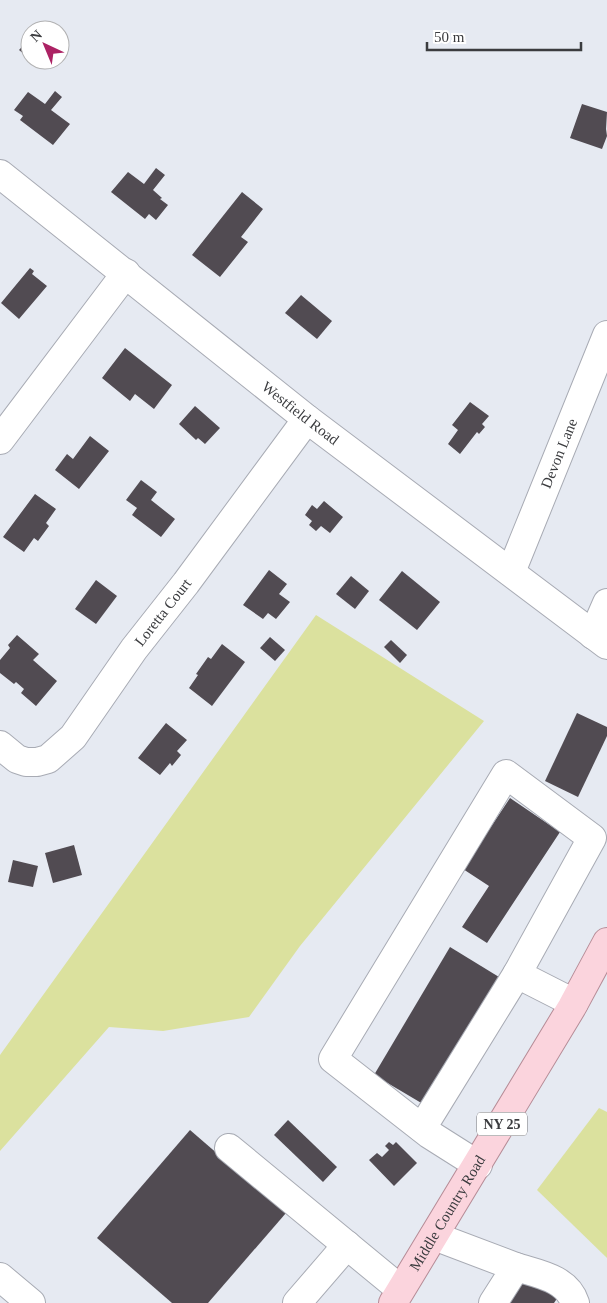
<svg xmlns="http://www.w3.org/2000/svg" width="607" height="1303" viewBox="0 0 607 1303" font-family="'Times New Roman',serif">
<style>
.green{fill:#dbe19e}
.building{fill:#514b52}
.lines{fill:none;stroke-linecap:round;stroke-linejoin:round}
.minor-casing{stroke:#a8abb4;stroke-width:30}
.major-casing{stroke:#b68c97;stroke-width:30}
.minor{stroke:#fff;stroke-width:28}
.major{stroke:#fbd4dd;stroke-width:28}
.labels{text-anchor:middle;stroke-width:5;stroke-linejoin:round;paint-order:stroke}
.shield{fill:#fff;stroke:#767679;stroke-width:1}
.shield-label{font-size:14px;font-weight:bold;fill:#3b3c3f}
.street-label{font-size:15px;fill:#3b3c3f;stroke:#fff}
</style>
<rect width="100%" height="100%" fill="#e6eaf2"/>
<g class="green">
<polygon points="316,615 484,721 300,946 249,1017 163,1031 109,1027 0,1151 0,1055"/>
<polygon points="599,1108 607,1112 607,1258 537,1190"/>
</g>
<g class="building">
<polygon points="30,38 30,57 29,58 19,50"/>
<polygon points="55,91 62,97 51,110 70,124 53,145 20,120 23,116 14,110 28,92 45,104"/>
<polygon points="582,104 607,112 606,129 607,136 602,149 570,138"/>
<polygon points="156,168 165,175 153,190 162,198 160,199 168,205 156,220 149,214 145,219 111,192 128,172 144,184"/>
<polygon points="242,192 263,209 241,237 248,242 220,277 192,255"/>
<polygon points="30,268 34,271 32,274 47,286 19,319 1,303"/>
<polygon points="301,295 332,321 317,339 285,313"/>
<polygon points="125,348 172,385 154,409 135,394 130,401 102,378"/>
<polygon points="470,402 489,416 482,424 485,427 479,434 477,432 460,454 448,444 458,430 452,425"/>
<polygon points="195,406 220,428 205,444 198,438 196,440 179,424"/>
<polygon points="90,436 109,451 79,489 55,470 67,454 73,459"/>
<polygon points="141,480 157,492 151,500 175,519 161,537 132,515 137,508 126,500"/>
<polygon points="35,494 56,509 46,523 49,526 38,541 34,538 24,552 3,537"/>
<polygon points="324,501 343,517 330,533 321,526 316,531 309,525 312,521 305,515 312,505 317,509"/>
<polygon points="269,570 287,584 279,594 290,602 276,619 268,613 263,619 243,605"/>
<polygon points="402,571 440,602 417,630 379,600"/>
<polygon points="351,576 369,591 355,609 336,594"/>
<polygon points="96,580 117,596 96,624 75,609"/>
<polygon points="17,635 39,654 33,660 57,681 36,706 21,693 24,689 16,682 14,684 0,673 0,660 10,648 8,645"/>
<polygon points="270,637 285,650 275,661 260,648"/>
<polygon points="391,640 407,655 400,663 384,647"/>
<polygon points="222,644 245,662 212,706 189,688 198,675 196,674 208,657 211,659"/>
<polygon points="577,713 607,727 607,736 578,797 545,781"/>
<polygon points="166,723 187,740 177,751 181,755 172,766 170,763 160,775 138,758"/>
<polygon points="510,798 560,832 487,943 462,927 489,886 463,869"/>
<polygon points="74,845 82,875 53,883 45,853"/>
<polygon points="13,860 38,866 33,887 8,882"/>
<polygon points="450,947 499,977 423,1104 374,1075"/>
<polygon points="288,1120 337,1167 323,1182 274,1135"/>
<polygon points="190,1130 286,1213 208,1303 172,1303 97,1238"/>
<polygon points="389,1142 393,1145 396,1142 417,1163 394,1186 369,1160 377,1153 382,1157 389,1150 385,1146"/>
<polygon points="517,1283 538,1284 536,1287 558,1297 554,1303 504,1303"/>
</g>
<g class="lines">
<g class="minor-casing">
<g id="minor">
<path id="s1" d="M0 174 307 419 607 645"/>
<polyline points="0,440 126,273"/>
<path id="s2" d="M511 572 607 335"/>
<polyline points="593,635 607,603"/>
<path id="s3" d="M0 745 17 759 26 762H37L48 759 73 737 134 649 186 583 307 419"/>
<polyline points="422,1128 517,974"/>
<polyline points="229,1148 400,1289"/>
<polyline points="478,1165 429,1134 333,1059 506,774 592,838 517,974 574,1003"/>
<polyline points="434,1236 516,1267 493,1303"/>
<path d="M516 1267C538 1274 567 1278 575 1303"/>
<polyline points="0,1277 31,1303"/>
<polyline points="297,1303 347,1245"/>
</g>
</g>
<g class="major-casing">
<g id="major">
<path id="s4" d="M393 1303 572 1007 607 942"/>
</g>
</g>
<use href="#minor" class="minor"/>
<use href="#major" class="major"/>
</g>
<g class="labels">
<rect class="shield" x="477" y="1112.5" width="50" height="23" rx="4"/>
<g class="shield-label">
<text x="502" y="1129">NY 25</text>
</g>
<g class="street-label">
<text dy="5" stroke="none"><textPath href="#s1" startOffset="384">Westfield Road</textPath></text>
<text dy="5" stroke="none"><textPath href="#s2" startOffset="128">Devon Lane</textPath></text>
<text dy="5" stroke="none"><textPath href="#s3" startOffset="241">Loretta Court</textPath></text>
<text dy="5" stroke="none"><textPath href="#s4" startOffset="105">Middle Country Road</textPath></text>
</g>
</g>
<g transform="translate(45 45) rotate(316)"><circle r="24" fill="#ffffff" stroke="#b1b1b2"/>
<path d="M0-4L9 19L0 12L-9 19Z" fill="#ac2264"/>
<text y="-8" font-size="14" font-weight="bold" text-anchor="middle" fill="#3b3c3f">N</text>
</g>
<path d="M427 42v8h154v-8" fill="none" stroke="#3b3c3f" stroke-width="2.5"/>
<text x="434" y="42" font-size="15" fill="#3b3c3f" stroke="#ffffff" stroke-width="4" paint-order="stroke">50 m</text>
</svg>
